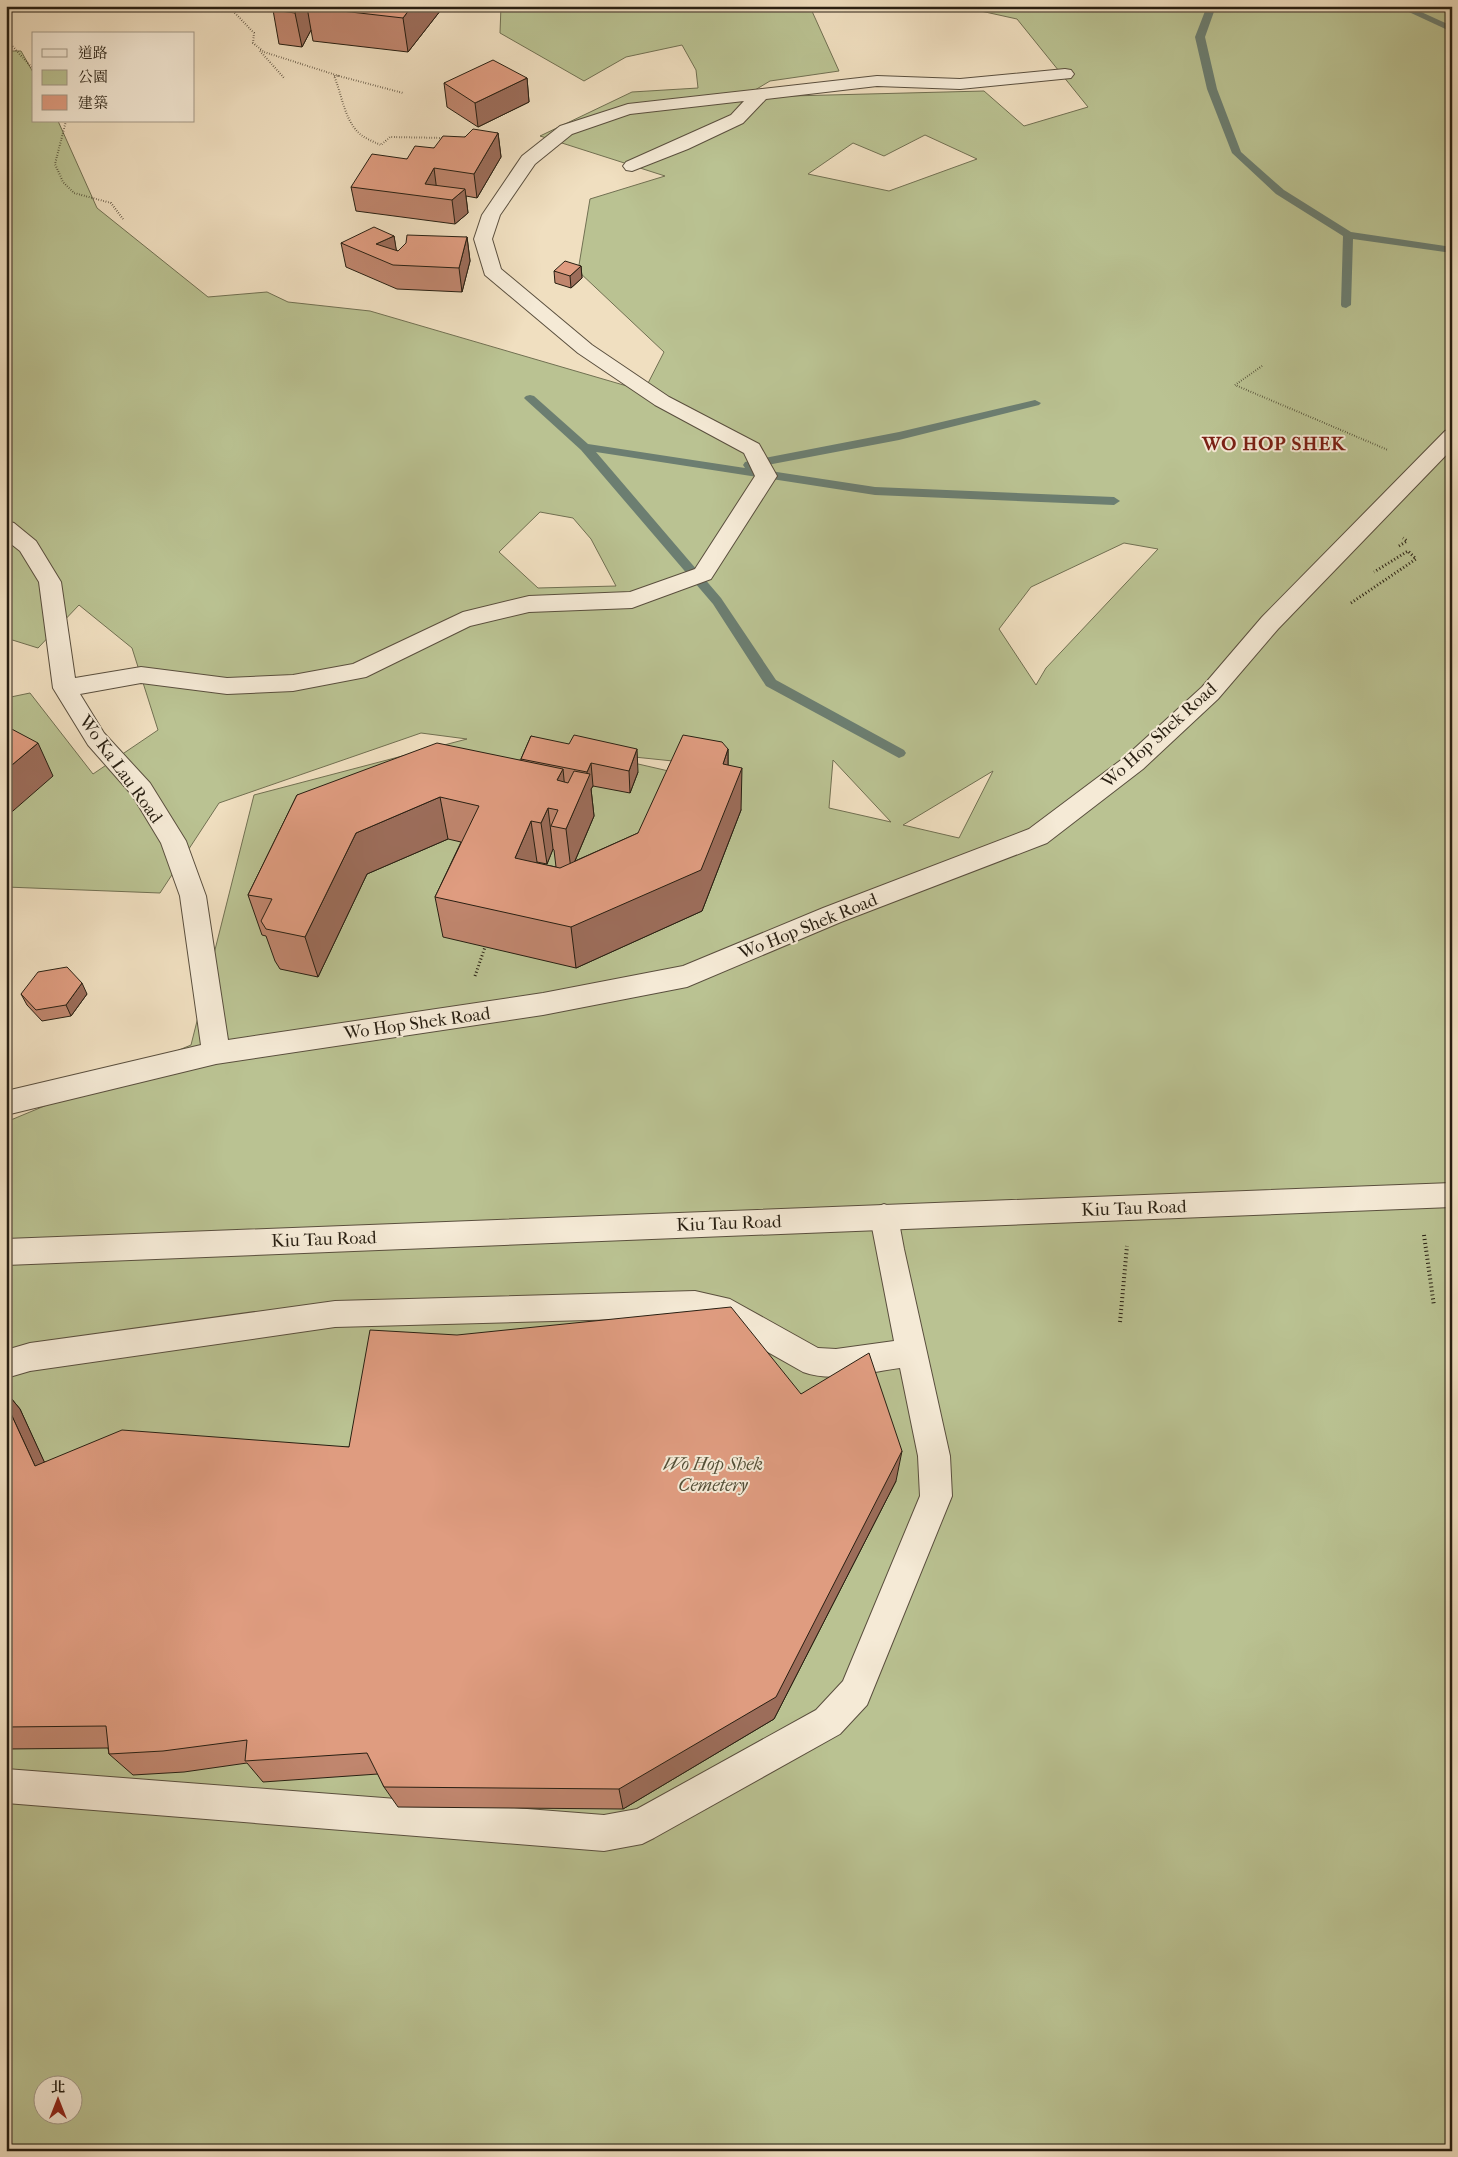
<svg xmlns="http://www.w3.org/2000/svg" width="1458" height="2157" viewBox="0 0 1458 2157" font-family="'IM FELL French Canon','Noto Serif TC',serif">
<style>
.green{fill:#bac292;stroke:#717052;fill-rule:evenodd}
.lines{fill:none;stroke-linecap:round;stroke-linejoin:round}
.stream{fill:#6c7e71;fill-rule:evenodd}
.service-casing{stroke:#5a4f3e;stroke-width:2}
.minor-casing{stroke:#5a4f3e;stroke-width:2}
.path-far2{stroke:#281f12;stroke-width:2;stroke-dasharray:0.5 2;stroke-linecap:butt}
.path-far1{stroke:#281f12;stroke-width:3;stroke-dasharray:1 2.5;stroke-linecap:butt}
.path{stroke:#281f12;stroke-width:4;stroke-dasharray:1 3;stroke-linecap:butt}
.service{fill:#f5ead6;fill-rule:evenodd}
.minor{fill:#f5ead6;fill-rule:evenodd}
.wall{fill:#c0866e;stroke:#281f12;fill-rule:evenodd}
.shaded-wall{fill:#9c6d5a;stroke:#281f12}
.building{fill:#df9c80;stroke:#281f12}
.labels{text-anchor:middle;stroke-width:4;stroke-linejoin:round;paint-order:stroke}
.street-label{font-size:18px;fill:#281f12;stroke:#f5ead6}
.park-label{font-size:18px;font-style:italic;fill:#545038;stroke:#f5ead6}
.far-district-label{font-size:19px;font-weight:bold;letter-spacing:1px;fill:#7a1f14;stroke:#f5ead6}
</style>
<rect width="100%" height="100%" fill="#f0dfc0"/>
<filter id="stains"><feTurbulence type="fractalNoise" baseFrequency=".004" numOctaves="4"/><feColorMatrix values="0 0 0 0 .2 0 0 0 0 .09 0 0 0 0 .02 0 0 0 .5 -.17"/></filter>
<radialGradient id="worn" r=".72"><stop offset=".6" stop-color="#630" stop-opacity="0"/><stop offset="1" stop-color="#630" stop-opacity=".3"/></radialGradient>
<path class="green" d="M501 6H821L811 9 839 71 770 81 755 90 790 96 984 91 1024 126 1088 107 1017 19 958 6H1452V2151H6V1122L191 1045 254 795 467 739 421 733 219 803 160 893 6 887V698L30 693 93 774 158 730 132 648 79 605 38 648 6 638V51H21L34 74V121H58L97 208 208 297 267 292 288 302 370 311 644 391 664 352 578 271 590 199 665 176 540 136 632 92 698 88 696 70 682 45 626 57 584 81 500 33ZM925 135 977 159 889 191 808 174 853 143 884 156ZM540 512 573 518 591 539 616 586 538 588 499 552ZM1124 543 1158 549 1046 668 1036 685 999 629 1031 587ZM586 752 721 766 725 784ZM833 760 891 822 829 808ZM993 771 959 838 903 825ZM42 2084H72V2114H42Z"/>
<g class="lines">
<g class="stream">
<polygon points="1207,6 1216,6 1205,37 1217,89 1241,152 1284,190 1351,232 1452,247 1452,253 1353,239 1351,305 1346,308 1342,307 1341,305 1343,236 1276,194 1232,153 1207,89 1195,37"/>
<polygon points="1396,6 1408,6 1452,26 1452,32"/>
<polygon points="530,395 534,396 588,444 745,468 743,465 745,462 749,461 899,432 1035,400 1041,403 1039,405 899,440 751,468 875,487 1114,497 1120,501 1114,505 875,495 596,452 721,598 776,680 904,750 906,753 904,756 899,758 766,686 713,604 581,450 526,400 524,398 526,396"/>
</g>
<g class="service-casing">
<g id="service">
<polygon points="1065,69 1071,70 1074,74 1071,78 960,89 877,86 766,99 743,123 688,149 632,171 626,170 623,166 626,162 731,115 744,101 630,114 572,134 535,164 500,215 492,239 501,269 592,345 669,397 759,444 777,476 711,579 640,605 632,608 529,612 470,626 366,677 293,691 227,694 141,683 80,694 104,733 150,783 186,841 206,896 228,1040 543,993 683,966 823,908 1029,829 1125,757 1202,687 1262,617 1445,431 1452,429 1452,449 1278,629 1218,699 1143,769 1047,843 841,922 687,987 543,1015 216,1064 6,1115 6,1091 201,1045 180,896 161,843 132,795 88,745 53,688 39,582 20,551 6,540 6,521 14,523 36,541 61,582 75,678 141,667 227,678 293,675 353,664 463,612 529,596 630,592 695,569 755,476 744,453 655,405 578,353 485,275 474,239 482,215 522,156 560,126 628,104 877,76 960,79"/>
<path d="M884 1204 894 1208 898 1217 904 1249 950 1456 952 1496 867 1705 840 1734 654 1838 642 1844 604 1851 6 1803V1769L604 1815 637 1809 816 1710 843 1681 920 1496 918 1456 900 1368C869 1372 833 1383 803 1372L713 1321 695 1317 335 1327 30 1371 6 1378V1350L30 1343 335 1301 695 1291 730 1299 818 1348 836 1349 894 1341 870 1217 874 1208Z"/>
</g>
</g>
<g class="minor-casing">
<polygon id="minor" points="1452,1183 1452,1207 6,1265 6,1239"/>
</g>
<g class="path-far2">
<path d="M232 6 234 12 254 33 253 43 264 52 339 76H334C342 94 344 120 360 134 366 139 374 142 381 145L390 137 446 138"/>
<polyline points="6,39 34,70"/>
<polyline points="260,51 285,79"/>
<polyline points="339,76 403,93"/>
<polyline points="66,121 55,164 63,182 74,193 111,203 123,219"/>
<polyline points="1262,366 1235,385 1388,450"/>
</g>
<g class="path-far1">
<polyline points="1399,546 1407,541 1403,538"/>
<polyline points="1351,603 1416,559 1408,551 1374,572"/>
<polyline points="475,976 485,947"/>
</g>
<g class="path">
<polyline points="1424,1235 1434,1306"/>
<polyline points="1120,1322 1127,1246"/>
</g>
<use href="#service" class="service"/>
<use href="#minor" class="minor"/>
</g>
<g class="wall">
<polygon points="275,6 444,6 408,52 313,41 311,30 302,47 279,44 273,10"/>
<polygon points="527,78 529,102 478,127 447,107 444,83"/>
<polygon points="498,133 501,157 477,198 466,196 468,213 455,224 356,211 351,187 407,159 434,148 465,137"/>
<polygon points="394,236 396,250 398,251 467,237 470,261 462,292 397,289 346,267 341,243"/>
<polygon points="581,266 582,278 571,288 555,283 554,271"/>
<path d="M531 736 638 772 630 793 593 786 591 789 594 816 575 861 638 833 728 749V765L741 810 702 911 576 968 443 937 435 897 461 842 448 839 367 874 318 977 280 969 275 961 266 936 262 935 248 895 297 795 521 760V759ZM553 849 554 850 556 867 537 863V862L547 864Z"/>
<polygon points="21,994 87,994 71,1016 42,1021 27,1005"/>
<polygon points="6,1392 20,1409 44,1462 349,1447 801,1394 896,1481 774,1719 623,1809 398,1807 384,1787 378,1774 263,1782 247,1763 184,1772 133,1775 109,1754 108,1748 6,1749"/>
</g>
<g class="shaded-wall">
<polygon points="299,6 309,6 307,7 311,30 302,47 295,13"/>
<polygon points="412,6 444,6 408,52 403,18"/>
<polygon points="527,78 529,102 478,127 475,103"/>
<polygon points="498,133 501,157 477,198 474,174"/>
<polygon points="434,168 437,192 425,184"/>
<polygon points="465,189 468,213 455,224 452,200"/>
<polygon points="394,236 398,260 376,244"/>
<polygon points="467,237 470,261 462,292 459,268"/>
<polygon points="581,266 582,278 571,288 570,276"/>
<polygon points="38,743 53,776 6,817 6,770"/>
<polygon points="637,749 638,772 630,793 629,771"/>
<polygon points="728,749 728,791 723,764"/>
<polygon points="591,763 593,786 591,789 594,816 571,870 566,829 587,780 587,772"/>
<polygon points="742,768 741,810 702,911 576,968 571,927"/>
<polygon points="563,769 567,811 557,780"/>
<polygon points="440,797 448,839 367,874 318,977 305,937 356,833"/>
<polygon points="548,808 553,849 547,864 541,823"/>
<polygon points="531,821 537,862 521,899 515,858"/>
<polygon points="82,983 87,994 71,1016 66,1005"/>
<polygon points="6,1392 20,1409 60,1496 35,1466 6,1403"/>
<polygon points="902,1451 896,1481 774,1719 623,1809 619,1789"/>
</g>
<g class="building">
<polygon points="275,6 299,6 295,13 273,10"/>
<polygon points="308,6 412,6 403,18 307,7"/>
<polygon points="493,60 527,78 475,103 444,83"/>
<polygon points="473,129 498,133 474,174 434,168 425,184 465,189 452,200 351,187 372,154 407,159 415,146 434,148 443,136 465,137"/>
<polygon points="374,227 394,236 376,244 398,251 406,243 407,235 467,237 459,268 393,265 341,243"/>
<polygon points="565,261 581,266 570,276 554,271"/>
<polygon points="6,726 38,743 6,770"/>
<polygon points="574,735 637,749 629,771 591,763 587,772 521,759 531,736 569,744"/>
<polygon points="683,735 722,742 728,749 723,764 742,768 701,870 571,927 435,897 479,806 440,797 356,833 305,937 266,929 261,921 272,899 248,895 297,795 437,743 563,769 557,780 568,783 574,771 590,774 566,829 551,826 558,810 548,808 541,823 531,821 515,858 560,868 638,833"/>
<polygon points="67,967 82,983 66,1005 36,1010 21,994 38,972"/>
<polygon points="731,1307 801,1394 869,1353 902,1451 776,1697 619,1789 384,1787 367,1753 245,1761 247,1740 163,1751 109,1754 106,1726 6,1727 6,1403 35,1466 122,1430 349,1447 370,1330 457,1335"/>
</g>
<g class="labels">
<g class="street-label">
<text transform="translate(1159 735) rotate(-42)" y="6">Wo Hop Shek Road</text>
<text transform="translate(121 769) rotate(54)" y="6">Wo Ka Lau Road</text>
<text transform="translate(808 926) rotate(-22)" y="6">Wo Hop Shek Road</text>
<text transform="translate(417 1023) rotate(-8)" y="6">Wo Hop Shek Road</text>
<text transform="translate(1134 1208) rotate(-2)" y="6">Kiu Tau Road</text>
<text transform="translate(729 1223) rotate(-2)" y="6">Kiu Tau Road</text>
<text transform="translate(324 1239) rotate(-2)" y="6">Kiu Tau Road</text>
</g>
<g class="park-label">
<text x="713" y="1470">Wo Hop Shek<tspan x="713" dy="21">Cemetery</tspan></text>
</g>
<g class="far-district-label">
<text x="1274" y="450">WO HOP SHEK</text>
</g>
</g>
<rect width="1458" height="2157" fill="none" stroke="#f0dfc0" stroke-width="25"/>
<rect x="8" y="8" width="1443" height="2142" fill="none" stroke="#281f12" stroke-width="2.5"/>
<rect x="12" y="12" width="1433" height="2132" fill="none" stroke="#281f12"/>
<rect x="32" y="32" width="162" height="90" fill="#f5ead6" stroke="#a39988"/>
<rect x="42" y="49" width="25" height="8" fill="#f5ead6" stroke="#a39988"/>
<text x="78" y="58" font-size="15" fill="#281f12">道路</text>
<rect x="42" y="70" width="25" height="15" fill="#bac292" stroke="#a39988"/>
<text x="78" y="82" font-size="15" fill="#281f12">公園</text>
<rect x="42" y="95" width="25" height="15" fill="#df9c80" stroke="#a39988"/>
<text x="78" y="108" font-size="15" fill="#281f12">建築</text>
<g transform="translate(58 2100)"><circle r="24" fill="#f5ead6" stroke="#a39988"/>
<path d="M0-4L9 19L0 12L-9 19Z" fill="#8f2418"/>
<text y="-8" font-size="14" font-weight="bold" text-anchor="middle" fill="#281f12">北</text>
</g>
<rect width="100%" height="100%" filter="url(#stains)"/>
<rect width="100%" height="100%" fill="url(#worn)"/>
</svg>
